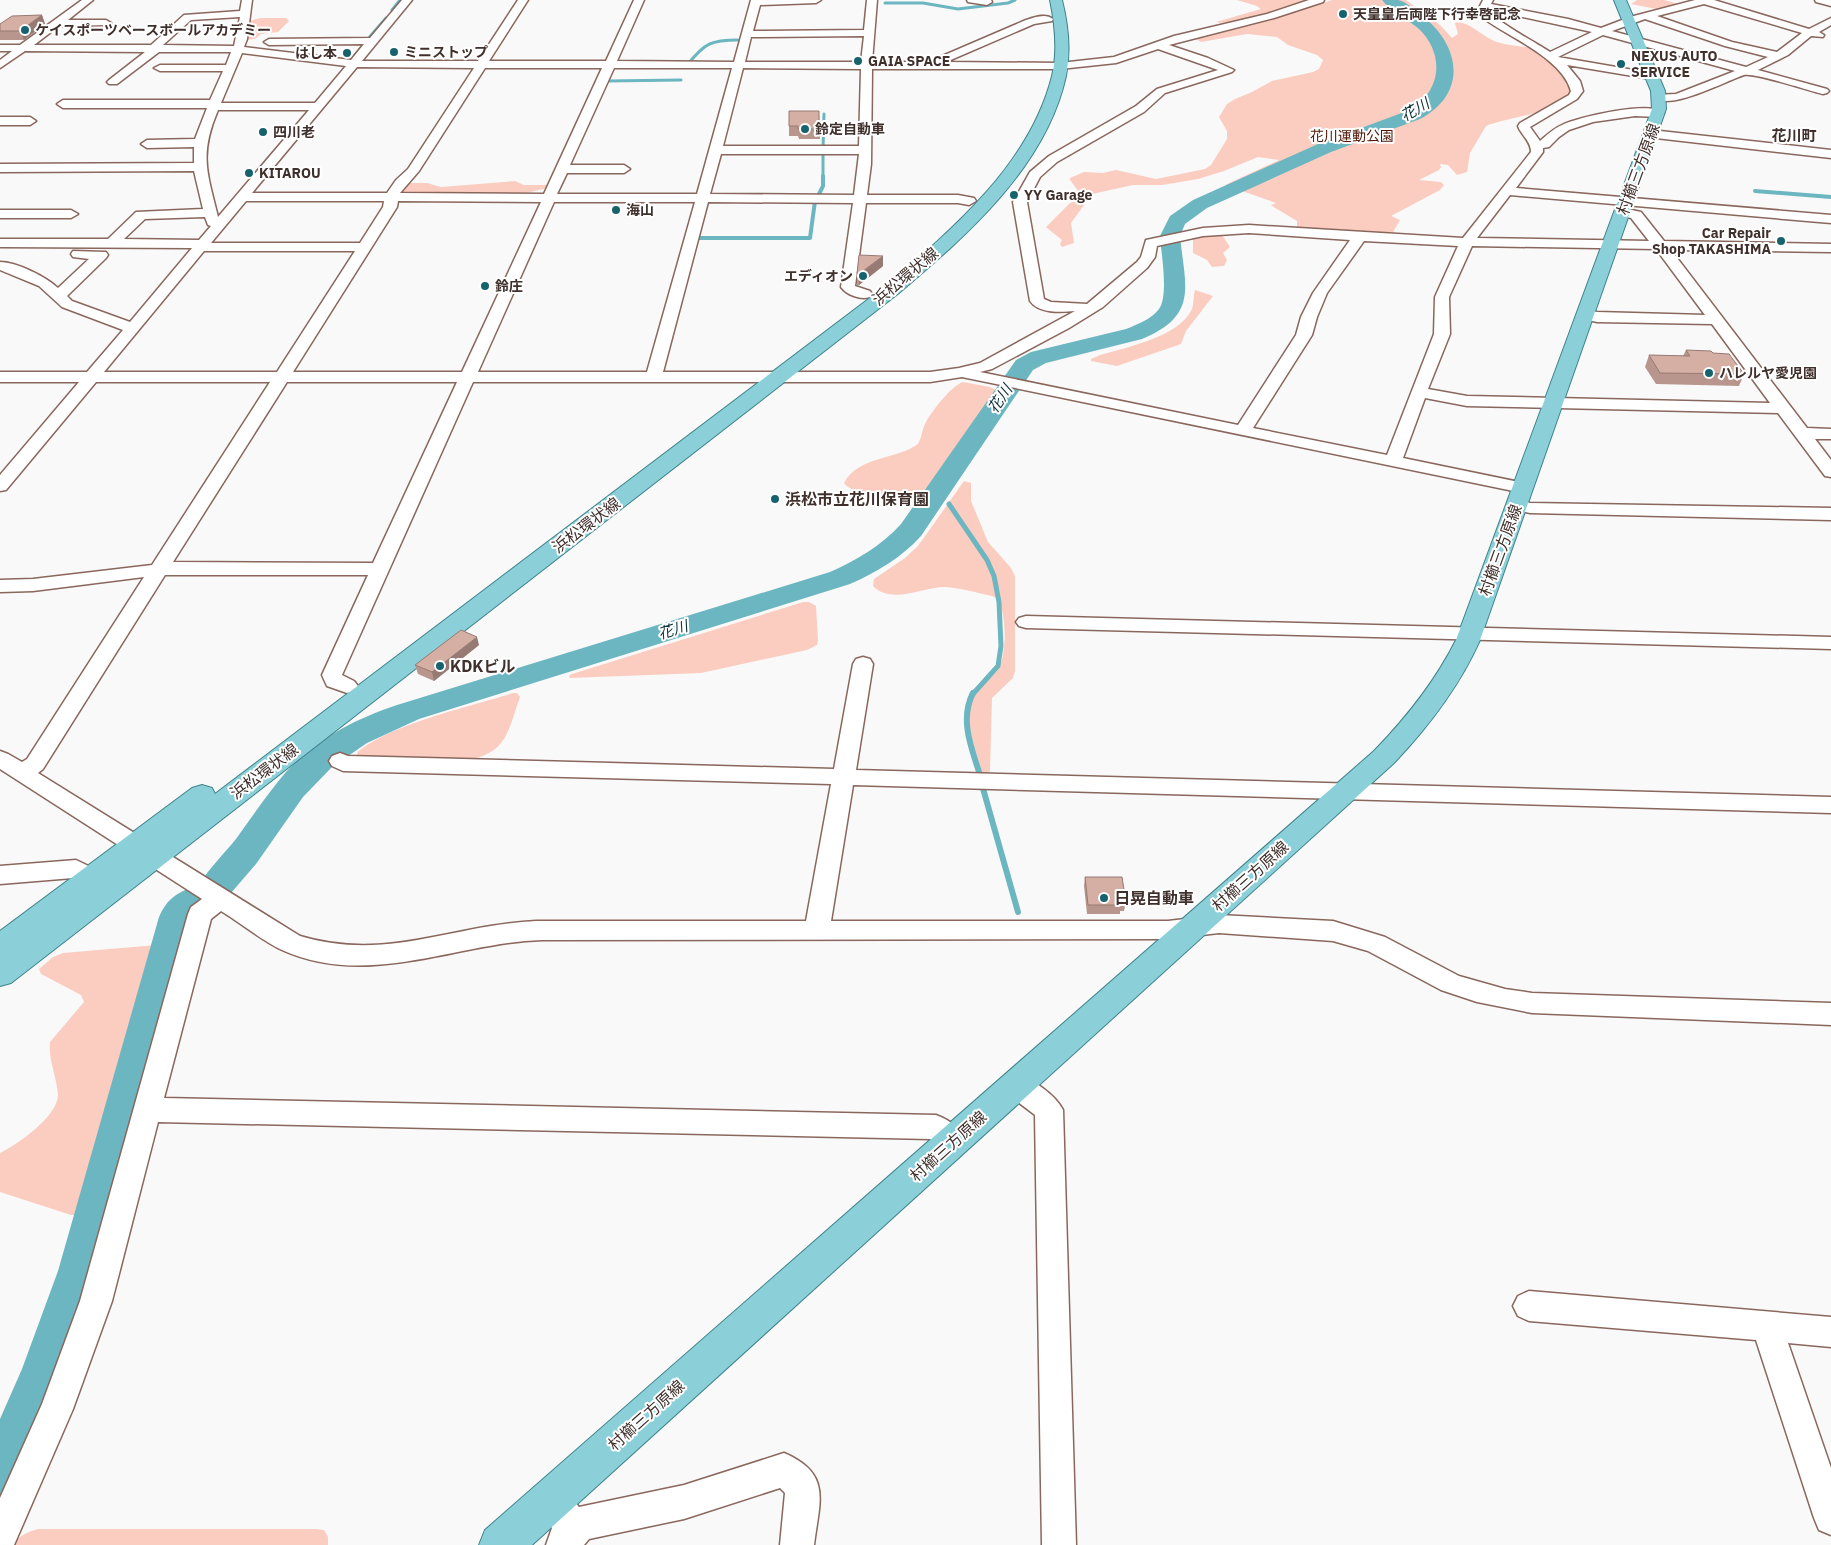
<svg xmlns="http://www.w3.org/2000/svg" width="1831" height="1545" viewBox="0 0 1831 1545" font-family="'IBM Plex Sans','Noto Sans JP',sans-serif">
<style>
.green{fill:#fbcdc0}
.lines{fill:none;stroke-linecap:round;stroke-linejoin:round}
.stream-far3{stroke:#6cb6c1;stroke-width:3}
.stream-far2{stroke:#6cb6c1;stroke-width:4}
.stream-far1{stroke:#6cb6c1;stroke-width:5}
.stream{stroke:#6cb6c1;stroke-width:6}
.river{fill:#6cb6c1;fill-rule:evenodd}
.minor-casing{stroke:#8a675c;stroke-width:3}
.major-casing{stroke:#3f838c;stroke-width:2}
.minor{fill:#fff;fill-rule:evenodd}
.major{fill:#8bd0d9;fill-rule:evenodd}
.wall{fill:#b8968d}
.shaded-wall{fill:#967a73}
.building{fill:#d6afa4;stroke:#967a73}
.poi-dot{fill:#16636d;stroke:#fff;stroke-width:2}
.labels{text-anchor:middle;stroke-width:4;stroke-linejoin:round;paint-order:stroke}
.far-poi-label{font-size:14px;font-weight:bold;fill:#40302c;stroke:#fff;text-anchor:start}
.far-park-label{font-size:14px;fill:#4d1808;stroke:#fff}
.far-water-label{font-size:15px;font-style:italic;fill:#0d3237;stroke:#fff}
.far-neighbourhood-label{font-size:15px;font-weight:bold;fill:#40302c;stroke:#fff}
.street-label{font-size:16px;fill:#40302c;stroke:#fff}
.poi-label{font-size:16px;font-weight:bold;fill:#40302c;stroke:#fff;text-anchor:start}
</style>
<rect width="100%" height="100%" fill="#f9f9f9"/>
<g class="green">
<path d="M1237 0H1306C1292 5 1228 27 1216 22L1261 9 1257 6Z"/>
<path d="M1332 0H1406L1440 25 1452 38 1458 34 1455 23C1467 20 1481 35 1492 40 1504 46 1517 45 1530 48 1545 51 1567 76 1573 90 1555 115 1512 116 1486 126L1470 153 1467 172 1457 175 1448 165 1440 164 1441 167 1439 170 1419 180 1441 182 1444 185 1440 190 1391 216 1400 220 1392 234 1297 229V221L1272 206 1271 205 1276 203 1225 185 1279 160 1258 157 1224 171 1198 179 1162 185H1133L1088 195 1079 192 1070 180V178L1084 172 1103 173 1116 170 1156 179 1205 169 1211 165 1227 139V131L1219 117 1227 104 1235 99 1252 92 1272 81 1313 72 1319 69 1323 60 1317 55 1288 45 1277 37 1247 34 1201 42 1194 38 1276 18Z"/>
<polygon points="1637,0 1664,0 1679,4 1661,10 1631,4"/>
<polygon points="261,18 286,18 289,21 278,32 261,34 255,39 246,40 248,21"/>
<polygon points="515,181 524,185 548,185 547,188 514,196 397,193 407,183 427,183 441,187"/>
<polygon points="1074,201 1083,203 1084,205 1071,223 1074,243 1062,247 1060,244 1062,240 1046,227 1070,203"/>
<polygon points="1222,235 1230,247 1223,253 1227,260 1224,266 1212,267 1207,260 1193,253 1193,239 1195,236"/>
<path d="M1195 290 1213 296 1186 331 1181 344 1117 366 1091 361V359L1100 355C1127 347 1179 337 1192 309 1194 303 1193 296 1195 290Z"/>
<path d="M963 382 990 387 998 391 933 485C918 498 856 500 844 483 858 456 896 460 918 444 922 437 922 429 926 422 932 411 951 386 963 382Z"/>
<path d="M964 481 971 483V501L988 542 1011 568 1015 576V671L1013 678 992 698 990 771 986 774 982 772C975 747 960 715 977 691 983 683 992 677 999 669 1007 649 1006 619 999 599L992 596C977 593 961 588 945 587 922 587 892 605 873 586L874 579 905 558 918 546Z"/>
<polygon points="803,602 809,602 816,606 818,641 817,645 807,650 701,673 570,678 569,676 572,674"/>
<path d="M513 693H517L520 697C507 734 507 754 463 761L359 757 357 753C384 726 475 705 513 693Z"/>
<path d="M157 945 160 951 87 1206C83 1213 79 1215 71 1215L0 1192V1153C17 1145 58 1116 58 1095 57 1077 48 1060 50 1042L84 1002 81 995 41 974 39 969 53 957 63 953Z"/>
<path d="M38 1529H316L324 1530 328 1537V1545H12C19 1536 27 1532 38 1529Z"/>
</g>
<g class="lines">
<g class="stream-far3">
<polyline points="885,3 923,3 958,9 1008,3 1015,0"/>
<polyline points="392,10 400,0"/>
<polyline points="367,40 386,18"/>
<polyline points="350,61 365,43"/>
<path d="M688 64C705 43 711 40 738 40"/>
<polyline points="607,81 681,80"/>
<polyline points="823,149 824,114"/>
<polyline points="823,152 823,177"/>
</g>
<g class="stream-far2">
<polyline points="1755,191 1831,197"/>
<polyline points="818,196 823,186 823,176"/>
<polyline points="697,238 810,238 815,201"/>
</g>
<g class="stream-far1">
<polyline points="939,489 942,494"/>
<polyline points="949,504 987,560 994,576 999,602 1001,646 998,666 972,695"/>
</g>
<g class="stream">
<path d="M973 693C959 720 972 749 980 775"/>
<polyline points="982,785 1018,912"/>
</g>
<g class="river">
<path d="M1382 0C1387 0 1393 0 1398 0 1405 1 1415 10 1421 15 1460 44 1469 93 1420 119L1331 152 1207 208 1185 224 1180 236C1185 287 1199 315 1142 339L1046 363 1033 370 921 536C901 558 877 572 850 584L419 719 367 743 332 767 303 797 256 864 231 893 218 897 205 893 200 884C209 868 224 854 236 839 252 817 268 793 286 772 316 739 355 719 397 705L830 572C857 560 881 546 901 524L1016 360 1031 352 1126 329C1136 325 1152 319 1159 309 1169 295 1161 253 1160 236L1170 216 1193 200 1318 144 1407 111C1441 94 1446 55 1419 29 1408 19 1391 12 1382 0Z"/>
<path d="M191 888 204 892 209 902 204 912 196 919 104 1271 69 1373 18 1496 0 1503V1419L22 1369 58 1271 159 917C166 901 175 893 191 888Z"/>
</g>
<g class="minor-casing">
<g id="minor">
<path d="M82 0H93L68 20H106L111 23 110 25 59 26 34 45H151L184 15 240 11 242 0H252L247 39 244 47 351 60 364 44 269 45 264 42 269 39 370 38 402 0H412L362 61H478L518 0H528L489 61H606L634 0H644L617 61 734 62 751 0H821L816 3 760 5 753 31 864 30 867 0H877L872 62H932L933 60 1026 20C1035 17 1046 13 1053 19L1052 21 1034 24 946 62 1060 63 1114 57 1174 36 1267 14 1309 0H1324L1323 2 1274 18 1169 45 1208 58 1234 70 1232 72 1165 93 1144 112 1057 162 1040 177 1027 202 1044 299 1051 302 1087 304 1137 262 1141 257 1146 240 1203 228 1249 225 1463 238 1531 152C1531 141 1521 135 1518 126L1520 123 1569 95 1571 91C1562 58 1510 38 1483 18L1479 8 1483 0H1493L1491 4 1568 19 1601 28 1630 17 1695 0H1714L1809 29 1831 18V25L1819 32 1824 35 1823 37 1811 36 1788 55 1758 70 1827 89 1829 91 1827 93 1823 94C1810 91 1753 72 1744 75 1726 81 1668 112 1653 97L1655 95 1676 94 1735 71 1603 35 1558 57 1651 73 1657 76 1651 79 1567 65 1580 81 1583 91 1577 99 1530 127 1540 141C1547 135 1553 129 1562 125 1578 117 1651 100 1664 113L1658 117 1635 116 1593 122 1569 130 1559 137 1549 147 1543 148V152L1516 188 1831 215V223L1510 195 1477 238 1649 241 1631 218 1618 215 1616 212 1623 208 1641 212 1664 241 1831 244V252L1671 250 1807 428 1831 429V439H1815L1831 460V477L1825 476 1778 413 1467 406 1425 398 1403 458 1529 484 1532 488 1529 492 1523 493 962 377 930 382H473L342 675 354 681 358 686 354 691 347 693 327 686 322 675 368 575H165L43 769 38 773 300 936C386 962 451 925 536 921H806L831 784 343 771 332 766 329 761 332 756 340 753 348 756 834 769 853 664 856 659 863 657 870 659 873 664 856 770 1831 797V813L853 785 831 921H1168L1219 915 1333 921 1385 937 1459 976 1505 989 1532 993 1831 1003V1025L1532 1013 1477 1002 1441 990 1368 951 1333 941 1219 933 1168 939 542 940C455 943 368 989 282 950 261 940 241 923 221 911L211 919 164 1098 936 1115C949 1120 961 1128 967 1141L963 1150C948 1155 942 1148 930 1139L158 1122 112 1301 73 1409 14 1545H0V1498L42 1404 80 1301 188 914 191 907 202 899 0 769V751L8 754 22 762 27 759 144 577 33 591 0 592V580L33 579 152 565 270 382H96L6 490 0 491V475L79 382H0V372H87L123 330 62 307 39 286 0 270V262C17 262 46 277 58 288L89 259 73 257 71 254 73 251 106 252 108 255 106 258 67 296 72 301 130 322 192 248 0 247V239H108L136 212 203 209 194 171 0 172V164L194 163V147L147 148 141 144 147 140 195 139 207 108H63L57 104 63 100H210L223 71H160L154 68 160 65H226L231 52H159L117 84H109L107 82 109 80 145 52 25 51 0 68V60L12 51H0V45H20ZM1704 4 1802 33 1777 52 1732 42 1657 16ZM1490 10 1592 32 1550 52C1537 43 1494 21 1490 10ZM240 17 234 46 163 45 191 20ZM1645 19 1725 46 1768 57 1746 67 1612 31ZM864 36 861 62H745L751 37ZM1158 49 1218 70 1157 89 1136 106 1049 156 1030 172 1013 202 1030 301C1039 314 1061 312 1075 311L980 363 959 368 930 372H663L708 202 853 203 841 287C847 295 860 300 870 297L872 294 870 291 855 286 866 203H958L969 205 976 201 974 198 958 195H867L871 164 872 69H1060L1116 63ZM242 53 346 66 315 103H221ZM357 67 474 68 408 169 396 180 387 193H252ZM485 68H602L544 194 400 193 419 171ZM614 68H732L697 194H557L567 173H624L630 169 624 165H570ZM743 68 861 69 859 146H723ZM218 110H309L218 217C207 172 199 155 218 110ZM721 154H859L854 195 710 194ZM246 201H384L383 207 360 243H211ZM398 201 541 202 462 372H293L397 207ZM554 202H695L647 372H478ZM205 217 208 225 211 226 199 240 124 239 145 219ZM1249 233 1350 240 1313 293 1301 317 1296 335 1238 425 980 372 992 369 1069 328 1103 307 1147 268 1155 257 1157 246 1203 236ZM1364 241 1458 246 1435 297 1434 334 1387 455 1253 428 1312 335 1317 317 1327 293ZM1472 246 1656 249 1705 315 1597 312 1585 310 1580 312 1577 315 1580 318 1597 322 1712 324 1770 403 1467 396 1428 389 1450 334 1449 297ZM204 251H355L277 372H104ZM287 382H457L373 563 173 562Z"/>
<polygon points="967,0 991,0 992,2 987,5 968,2"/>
<polygon points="1815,0 1831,0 1831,6 1816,2"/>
<polygon points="0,117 30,117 36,121 30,125 0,125"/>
<polygon points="1651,130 1831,150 1831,158 1647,137 1645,134"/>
<polygon points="0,210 71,210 78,214 71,218 0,218"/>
<polygon points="1517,500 1530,503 1831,508 1831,520 1530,513 1511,509 1508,505 1511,501"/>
<polygon points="1026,616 1831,637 1831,649 1026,628 1019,626 1016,622 1019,618"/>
<polygon points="76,860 101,872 104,878 101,884 92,887 73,878 0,884 0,866"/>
<path d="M1016 1074C1032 1079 1055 1094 1063 1110L1076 1545H1042L1035 1115 1006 1093 1002 1085 1006 1077Z"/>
<polygon points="1529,1291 1831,1317 1831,1347 1788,1343 1831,1468 1831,1535 1819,1530 1814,1518 1756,1340 1529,1321 1518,1316 1513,1306 1518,1296"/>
<path d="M784 1453C833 1474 819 1502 814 1545H780L785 1493 780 1488 684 1519 589 1539 584 1545H546L552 1528 539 1512 534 1500 539 1488 551 1483 563 1488 579 1507 684 1485Z"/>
</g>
</g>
<g class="major-casing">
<g id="major">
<path d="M1050 0H1062C1068 24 1071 51 1066 76 1046 167 967 235 899 293L11 983 0 986V931L192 788 202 785 212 788 215 794 887 285C953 229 1030 164 1052 76 1058 51 1055 24 1050 0Z"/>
<path d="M1614 0H1626L1665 91 1666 109 1480 640C1459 687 1429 726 1394 763L532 1545H479L485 1530 1374 751C1407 717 1435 682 1456 640L1652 109 1651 91Z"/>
</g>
</g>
<use href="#minor" class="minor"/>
<use href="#major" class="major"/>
</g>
<g class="wall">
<polygon points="42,15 45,24 24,40 0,40 0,24"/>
<polygon points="819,111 820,139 799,139 798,136 789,136 789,126"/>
<polygon points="883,266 859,285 857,285 857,274"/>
<polygon points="1686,350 1744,374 1739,386 1656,384 1645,367 1649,355 1683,356"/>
<polygon points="479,645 434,681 418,674 415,665"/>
<polygon points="1085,877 1126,902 1124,911 1120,911 1120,914 1087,914 1084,886"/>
</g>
<g class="shaded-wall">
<polygon points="42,15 45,24 24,40 20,31"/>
<polygon points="883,256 883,266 859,285 859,274"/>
<polygon points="477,637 479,645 434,681 432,672"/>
</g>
<g class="building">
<polygon points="42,15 20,31 0,31 0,24 12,16"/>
<polygon points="789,111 819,111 819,129 798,129 798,126 789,126"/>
<polygon points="859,255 883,256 859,274 857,274"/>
<polygon points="1686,350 1711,351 1713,353 1729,354 1744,374 1660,373 1649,355 1690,356"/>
<polygon points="461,630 477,637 432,672 415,665"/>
<polygon points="1085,877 1122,877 1126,902 1121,902 1121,905 1088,905"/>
</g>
<g class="poi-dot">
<circle cx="1343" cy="14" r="5"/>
<circle cx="25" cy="30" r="5"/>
<circle cx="394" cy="52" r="5"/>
<circle cx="347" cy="53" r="5"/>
<circle cx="858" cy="61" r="5"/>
<circle cx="1621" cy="64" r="5"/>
<circle cx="805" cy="129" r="5"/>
<circle cx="263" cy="132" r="5"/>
<circle cx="249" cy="173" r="5"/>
<circle cx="1014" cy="195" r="5"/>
<circle cx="616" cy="210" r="5"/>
<circle cx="1781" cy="241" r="5"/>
<circle cx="863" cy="276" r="5"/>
<circle cx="485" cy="286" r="5"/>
<circle cx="1709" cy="373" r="5"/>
<circle cx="775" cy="499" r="5"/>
<circle cx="440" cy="666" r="5"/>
<circle cx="1104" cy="898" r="5"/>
</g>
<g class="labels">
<g class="far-poi-label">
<text x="1353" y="19">天皇皇后両陛下行幸啓記念</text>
<text x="35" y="35">ケイスポーツベースボールアカデミー</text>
<text x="404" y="57">ミニストップ</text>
<text x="337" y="58" text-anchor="end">はし本</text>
<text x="1631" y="61">NEXUS AUTO<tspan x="1631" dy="16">SERVICE</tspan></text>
<text x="868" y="66">GAIA SPACE</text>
<text x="815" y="134">鈴定自動車</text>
<text x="273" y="137">四川老</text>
<text x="259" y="178">KITAROU</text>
<text x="1024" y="200">YY Garage</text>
<text x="626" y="215">海山</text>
<text x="1771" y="238" text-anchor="end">Car Repair<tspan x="1771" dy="16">Shop TAKASHIMA</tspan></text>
<text x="853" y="281" text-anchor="end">エディオン</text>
<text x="495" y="291">鈴庄</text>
<text x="1719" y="378">ハレルヤ愛児園</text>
</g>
<g class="far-park-label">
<text x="1352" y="141">花川運動公園</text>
</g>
<g class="far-water-label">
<text transform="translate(1415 110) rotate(-30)" y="5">花川</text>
<text transform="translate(1000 399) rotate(-56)" y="5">花川</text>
<text transform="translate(673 630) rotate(-17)" y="5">花川</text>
</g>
<g class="far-neighbourhood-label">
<text x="1794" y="141">花川町</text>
</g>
<g class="street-label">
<text transform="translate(1638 169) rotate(-70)" y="6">村櫛三方原線</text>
<text transform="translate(905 276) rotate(-40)" y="6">浜松環状線</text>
<text transform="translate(586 525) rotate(-37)" y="6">浜松環状線</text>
<text transform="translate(1500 550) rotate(-70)" y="6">村櫛三方原線</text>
<text transform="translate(264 771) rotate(-37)" y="6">浜松環状線</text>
<text transform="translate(1250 876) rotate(-42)" y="6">村櫛三方原線</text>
<text transform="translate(948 1146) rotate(-42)" y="6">村櫛三方原線</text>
<text transform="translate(646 1415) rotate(-42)" y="6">村櫛三方原線</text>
</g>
<g class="poi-label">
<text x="785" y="505">浜松市立花川保育園</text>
<text x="450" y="672">KDKビル</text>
<text x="1114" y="904">日晃自動車</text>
</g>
</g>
</svg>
